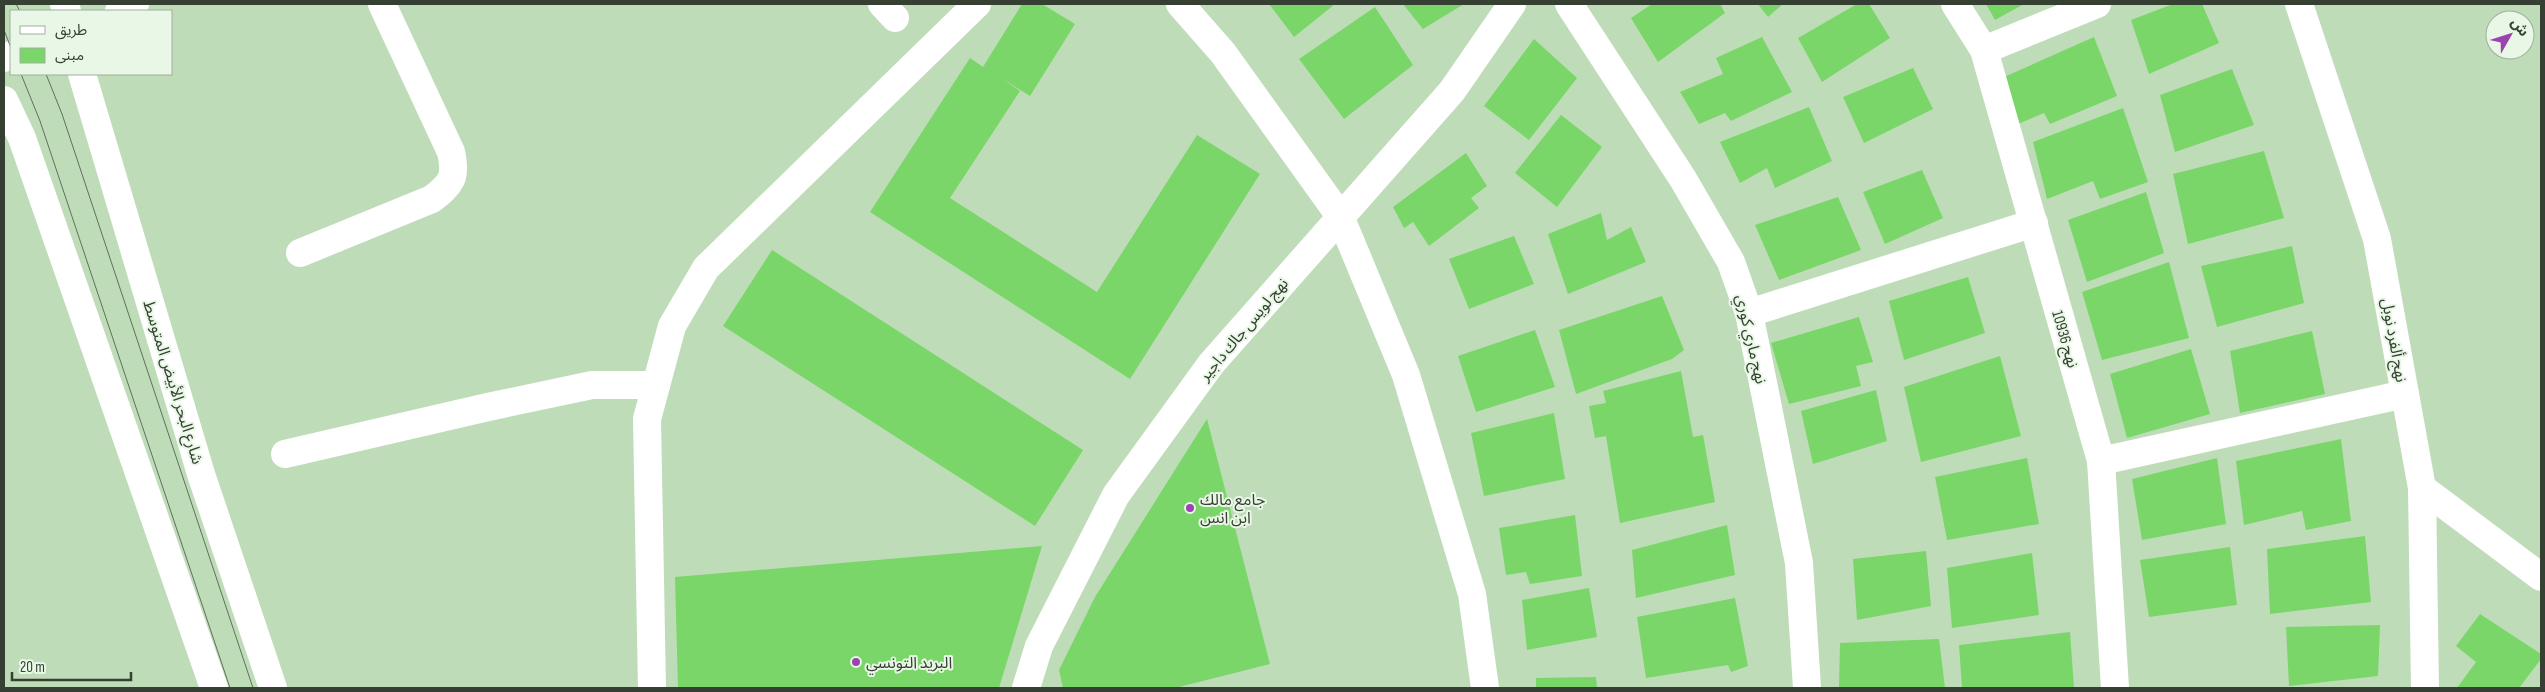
<svg xmlns="http://www.w3.org/2000/svg" width="2545" height="692" viewBox="0 0 2545 692" font-family="'Sofia Sans Condensed','Noto Sans Arabic',sans-serif">
<style>
.building{fill:#7ad669}
.lines{fill:none;stroke-linecap:round;stroke-linejoin:round}
.minor{stroke:#fff;stroke-width:28}
.tram{stroke:#5f705c;stroke-width:1}
.poi-dot{fill:#9d43af;stroke:#e9f8e6;stroke-width:2}
.labels{text-anchor:middle;stroke-width:4;stroke-linejoin:round;paint-order:stroke}
.street-label{font-size:16px;fill:#354033;stroke:#e9f8e6}
.poi-label{font-size:16px;fill:#354033;stroke:#e9f8e6;text-anchor:start}
</style>
<rect width="100%" height="100%" fill="#bfdcb9"/>
<g class="building">
<polygon points="1022,4 1042,4 1075,24 1030,96 1003,79 1020,91 950,198 1097,292 1197,135 1260,174 1130,379 870,212 970,58 983,67"/>
<polygon points="1269,4 1335,4 1294,37"/>
<polygon points="1403,4 1464,4 1423,29"/>
<polygon points="1652,4 1720,4 1725,13 1658,62 1631,18"/>
<polygon points="1758,4 1783,4 1768,17"/>
<polygon points="1857,4 1869,4 1890,38 1822,82 1798,38"/>
<polygon points="1986,4 2024,4 1995,20"/>
<polygon points="2173,4 2202,4 2219,43 2149,74 2131,20"/>
<polygon points="1375,7 1413,65 1344,119 1299,59"/>
<polygon points="1762,37 1792,92 1731,121 1725,113 1699,124 1680,92 1723,74 1716,58"/>
<polygon points="2094,37 2117,96 2050,124 2044,113 2018,124 2004,77"/>
<polygon points="1534,39 1577,78 1529,140 1484,106"/>
<polygon points="1913,68 1933,109 1864,143 1843,97"/>
<polygon points="2232,69 2254,125 2175,152 2160,95"/>
<polygon points="1809,107 1832,161 1775,188 1767,168 1740,183 1720,142"/>
<polygon points="2123,108 2148,182 2100,199 2093,181 2047,199 2033,142"/>
<polygon points="1561,115 1602,147 1557,207 1515,173"/>
<polygon points="2264,151 2284,218 2188,244 2173,174"/>
<polygon points="1466,153 1487,186 1471,198 1479,208 1429,246 1413,222 1404,228 1393,207"/>
<polygon points="1922,170 1943,218 1885,244 1863,192"/>
<polygon points="2146,192 2164,253 2087,282 2068,220"/>
<polygon points="1838,197 1861,250 1779,280 1755,225"/>
<polygon points="1601,213 1607,240 1631,227 1646,262 1568,294 1548,234"/>
<polygon points="1514,236 1534,284 1469,309 1449,259"/>
<polygon points="2292,246 2304,303 2217,327 2201,266"/>
<polygon points="772,250 1083,450 1035,526 723,326"/>
<polygon points="2169,262 2189,338 2102,360 2082,292"/>
<polygon points="1968,277 1985,333 1904,360 1889,301"/>
<polygon points="1662,296 1684,350 1672,359 1576,394 1559,330"/>
<polygon points="1859,317 1873,362 1856,366 1861,386 1789,404 1771,343"/>
<polygon points="1535,330 1555,387 1476,412 1458,356"/>
<polygon points="2312,331 2325,394 2240,413 2230,351"/>
<polygon points="2191,349 2210,414 2127,438 2110,374"/>
<polygon points="2000,356 2021,436 1921,462 1904,387"/>
<polygon points="1681,371 1693,437 1703,435 1715,502 1620,523 1606,436 1595,438 1589,406 1606,403 1603,391"/>
<polygon points="1876,390 1887,441 1813,464 1801,411"/>
<polygon points="1554,413 1565,479 1484,496 1471,433"/>
<polygon points="1207,419 1270,664 1175,688 1063,688 1059,670 1095,597"/>
<polygon points="2341,439 2351,521 2306,530 2302,511 2244,525 2236,461"/>
<polygon points="2027,458 2039,524 1947,540 1935,477"/>
<polygon points="2217,458 2226,524 2142,540 2132,479"/>
<polygon points="1575,515 1582,576 1530,584 1526,572 1506,575 1499,528"/>
<polygon points="1727,525 1735,575 1636,598 1632,550"/>
<polygon points="2365,536 2371,602 2270,614 2267,549"/>
<polygon points="1042,546 999,688 678,688 675,577"/>
<polygon points="2230,547 2237,605 2149,617 2140,560"/>
<polygon points="1926,551 1931,606 1857,620 1853,559"/>
<polygon points="2032,553 2039,615 1952,628 1947,568"/>
<polygon points="1589,588 1597,637 1527,650 1522,600"/>
<polygon points="1735,598 1748,666 1731,672 1728,665 1646,678 1637,617"/>
<polygon points="2480,614 2541,654 2541,659 2519,688 2457,688 2476,662 2456,646"/>
<polygon points="2380,625 2378,676 2289,686 2286,627"/>
<polygon points="2070,632 2074,688 1962,688 1959,645"/>
<polygon points="1939,639 1945,688 1839,688 1840,643"/>
<polygon points="1596,677 1597,688 1536,688 1536,678"/>
</g>
<g class="lines">
<g class="minor">
<polyline points="64,4 67,11"/>
<polyline points="882,4 895,18"/>
<polyline points="1180,4 1223,53 1340,216 1406,375 1472,594 1485,688"/>
<polyline points="1569,4 1683,179 1731,262 1749,313 1799,563 1807,688"/>
<polyline points="1955,4 1984,50 2101,461 2115,688"/>
<polyline points="2299,4 2377,239 2405,394 2422,488 2425,688"/>
<polyline points="119,11 135,4"/>
<polyline points="1984,50 2097,4"/>
<polyline points="4,58 11,55"/>
<polyline points="82,74 201,474 273,688"/>
<polyline points="4,100 22,138 214,688"/>
<path d="M300 253 432 199C451 184 457 178 451 152L382 4"/>
<polyline points="1749,313 2034,223"/>
<polyline points="285,454 488,407 592,385 656,385"/>
<polyline points="2101,461 2405,394"/>
<polyline points="2422,488 2541,577"/>
<polyline points="652,688 647,419 672,326 706,268 977,4"/>
<polyline points="1026,688 1039,646 1116,495 1211,364 1452,91 1512,4"/>
</g>
<g class="tram">
<polyline points="16,4 20,11"/>
<polyline points="4,30 11,48"/>
<polyline points="21,74 40,121 230,688"/>
<polyline points="46,74 62,114 253,688"/>
</g>
</g>
<g class="poi-dot">
<circle cx="1190" cy="508" r="5"/>
<circle cx="856" cy="662" r="5"/>
</g>
<g class="labels">
<g class="street-label">
<text transform="translate(1243 329) rotate(-50)" y="6">نهج لويس جاك داجير</text>
<text transform="translate(1752 339) rotate(77)" y="6">نهج ماري كوري</text>
<text transform="translate(2066 339) rotate(74)" y="6">نهج 10936</text>
<text transform="translate(2395 340) rotate(80)" y="6">نهج ألفرد نوبل</text>
<text transform="translate(174 382) rotate(73)" y="6">شارع البحر الأبيض المتوسط</text>
</g>
<g class="poi-label">
<text x="1200" y="505">جامع مالك<tspan x="1200" dy="18">ابن انس</tspan></text>
<text x="866" y="668">البريد التونسي</text>
</g>
</g>
<rect width="2545" height="692" fill="none" stroke="#354033" stroke-width="10"/>
<rect x="10" y="10" width="162" height="65" fill="#e9f8e6" stroke="#a1ae9e"/>
<rect x="20" y="26" width="25" height="8" fill="#ffffff" stroke="#a1ae9e"/>
<text x="55" y="35" font-size="15" fill="#354033">طريق</text>
<rect x="20" y="48" width="25" height="15" fill="#7ad669" stroke="#a1ae9e"/>
<text x="55" y="60" font-size="15" fill="#354033">مبنى</text>
<g transform="translate(2510 35) rotate(51)"><circle r="24" fill="#e9f8e6" stroke="#a1ae9e"/>
<path d="M0-4L9 19L0 12L-9 19Z" fill="#9d43af"/>
<text y="-8" font-size="14" font-weight="bold" text-anchor="middle" fill="#354033">ش</text>
</g>
<path d="M12 672v8h119v-8" fill="none" stroke="#354033" stroke-width="2.5"/>
<text x="20" y="672" font-size="15" fill="#354033" stroke="#e9f8e6" stroke-width="4" paint-order="stroke">20 m</text>
</svg>
